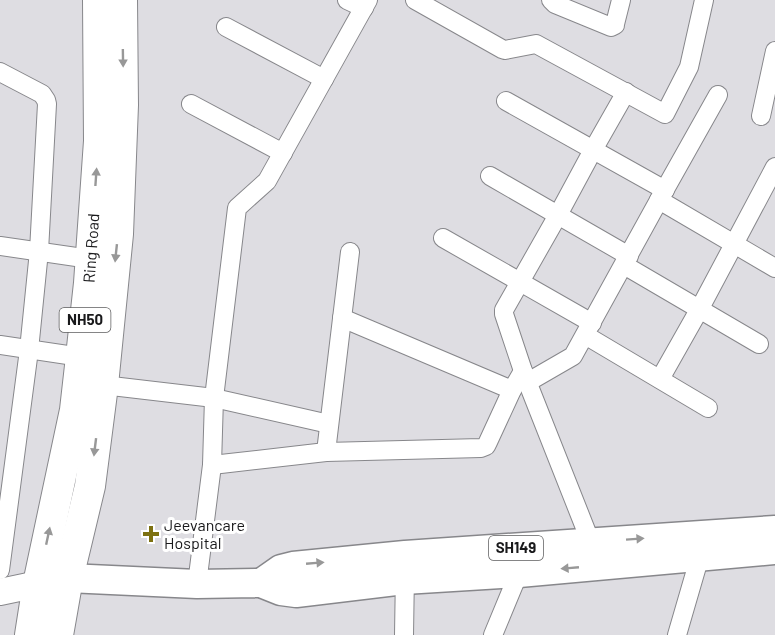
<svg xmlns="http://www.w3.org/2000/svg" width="775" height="635" viewBox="0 0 775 635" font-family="Barlow,sans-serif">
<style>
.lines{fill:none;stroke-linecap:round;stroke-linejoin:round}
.minor-casing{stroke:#87878b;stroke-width:20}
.secondary-casing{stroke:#87878b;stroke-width:28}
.primary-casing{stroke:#87878b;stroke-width:31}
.trunk-casing{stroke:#87878b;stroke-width:32}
.minor{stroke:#fff;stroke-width:18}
.secondary{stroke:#fff;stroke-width:26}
.primary{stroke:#fff;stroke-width:28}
.trunk{stroke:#fff;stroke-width:30}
.oneway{fill:#989898}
.poi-dot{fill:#7d7111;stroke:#fff;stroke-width:2}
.labels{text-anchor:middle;stroke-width:6;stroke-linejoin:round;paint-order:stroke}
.shield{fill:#fff;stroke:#5e5e5f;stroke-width:1.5}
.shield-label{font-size:15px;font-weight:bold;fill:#19191b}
.street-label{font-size:16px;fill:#19191b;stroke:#fff}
.poi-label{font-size:16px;fill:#19191b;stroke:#fff;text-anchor:start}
</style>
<rect width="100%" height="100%" fill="#dedde2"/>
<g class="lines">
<g class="minor-casing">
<g id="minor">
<polyline points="347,0 364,8"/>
<polyline points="415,0 502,49 505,50 536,44 665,114 689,67 704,0"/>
<polyline points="551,0 555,4 611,27 615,25 615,24 621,0"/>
<polyline points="226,27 324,79"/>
<polyline points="0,72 42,94 46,100 47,104 39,251 29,350 0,570"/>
<polyline points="718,95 659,200 775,268"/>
<polyline points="506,101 665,190"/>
<polyline points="191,104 283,153"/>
<polyline points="761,116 775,51"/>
<polyline points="490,176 629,256"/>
<polyline points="443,238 592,323"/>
<polyline points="0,246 90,259"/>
<polyline points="624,265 759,344"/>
<polyline points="342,318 512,390"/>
<polyline points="585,335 708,408"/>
<polyline points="0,345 81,357"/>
<polyline points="660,379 699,310 775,167"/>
<polyline points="528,382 573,356 659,200"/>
<polyline points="103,385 214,398 329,424"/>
<polyline points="326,452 350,252"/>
<polyline points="212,465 326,452 481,448 486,446 488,442 512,390 523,371"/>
<polyline points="591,543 523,371 504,314 504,310 558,215 593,150 626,92"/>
<polyline points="197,584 212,465 214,398 237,208 267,181 368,0"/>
<polyline points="404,635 405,572"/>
<polyline points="493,635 522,565"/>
<polyline points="677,635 700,556"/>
</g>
</g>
<g class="secondary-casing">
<polyline id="secondary" points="0,592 38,584"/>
</g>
<g class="primary-casing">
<g id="primary">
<polyline points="46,583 68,578 197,584 261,583 281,591 296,593 404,580 519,573 775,550"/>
<polyline points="261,583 281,569 293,566 405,555 775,530"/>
</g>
</g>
<g class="trunk-casing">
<g id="trunk">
<polyline points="30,635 38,584 75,410 81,357 89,283 99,141 98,0"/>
<polyline points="58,635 68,578 90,486 103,385 118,234 123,105 122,0"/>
</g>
</g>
<use href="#minor" class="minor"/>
<use href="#secondary" class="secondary"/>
<use href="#primary" class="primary"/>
<use href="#trunk" class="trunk"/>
</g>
<defs><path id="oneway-solid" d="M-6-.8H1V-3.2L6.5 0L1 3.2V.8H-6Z" transform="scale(1.5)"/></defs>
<g class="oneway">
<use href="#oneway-solid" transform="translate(123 58) rotate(89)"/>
<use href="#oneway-solid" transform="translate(96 177) rotate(-86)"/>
<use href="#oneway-solid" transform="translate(116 253) rotate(96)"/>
<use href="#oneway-solid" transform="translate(95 447) rotate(97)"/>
<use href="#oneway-solid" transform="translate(48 536) rotate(-78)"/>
<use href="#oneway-solid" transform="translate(635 539) rotate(-4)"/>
<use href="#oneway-solid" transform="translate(315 563) rotate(-5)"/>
<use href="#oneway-solid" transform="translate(570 568) rotate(175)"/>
</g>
<path class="poi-dot" d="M148 525h6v6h6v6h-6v6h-6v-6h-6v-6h6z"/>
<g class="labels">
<g class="shield">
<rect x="59.5" y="308" width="51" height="24" rx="4.5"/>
<rect x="489" y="536" width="54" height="24" rx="4.5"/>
</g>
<g class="shield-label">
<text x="85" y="325">NH50</text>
<text x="516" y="553">SH149</text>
</g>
<g class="street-label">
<text transform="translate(91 248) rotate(-86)" y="6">Ring Road</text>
</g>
<g class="poi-label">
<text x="164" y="531">Jeevancare<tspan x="164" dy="18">Hospital</tspan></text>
</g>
</g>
</svg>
